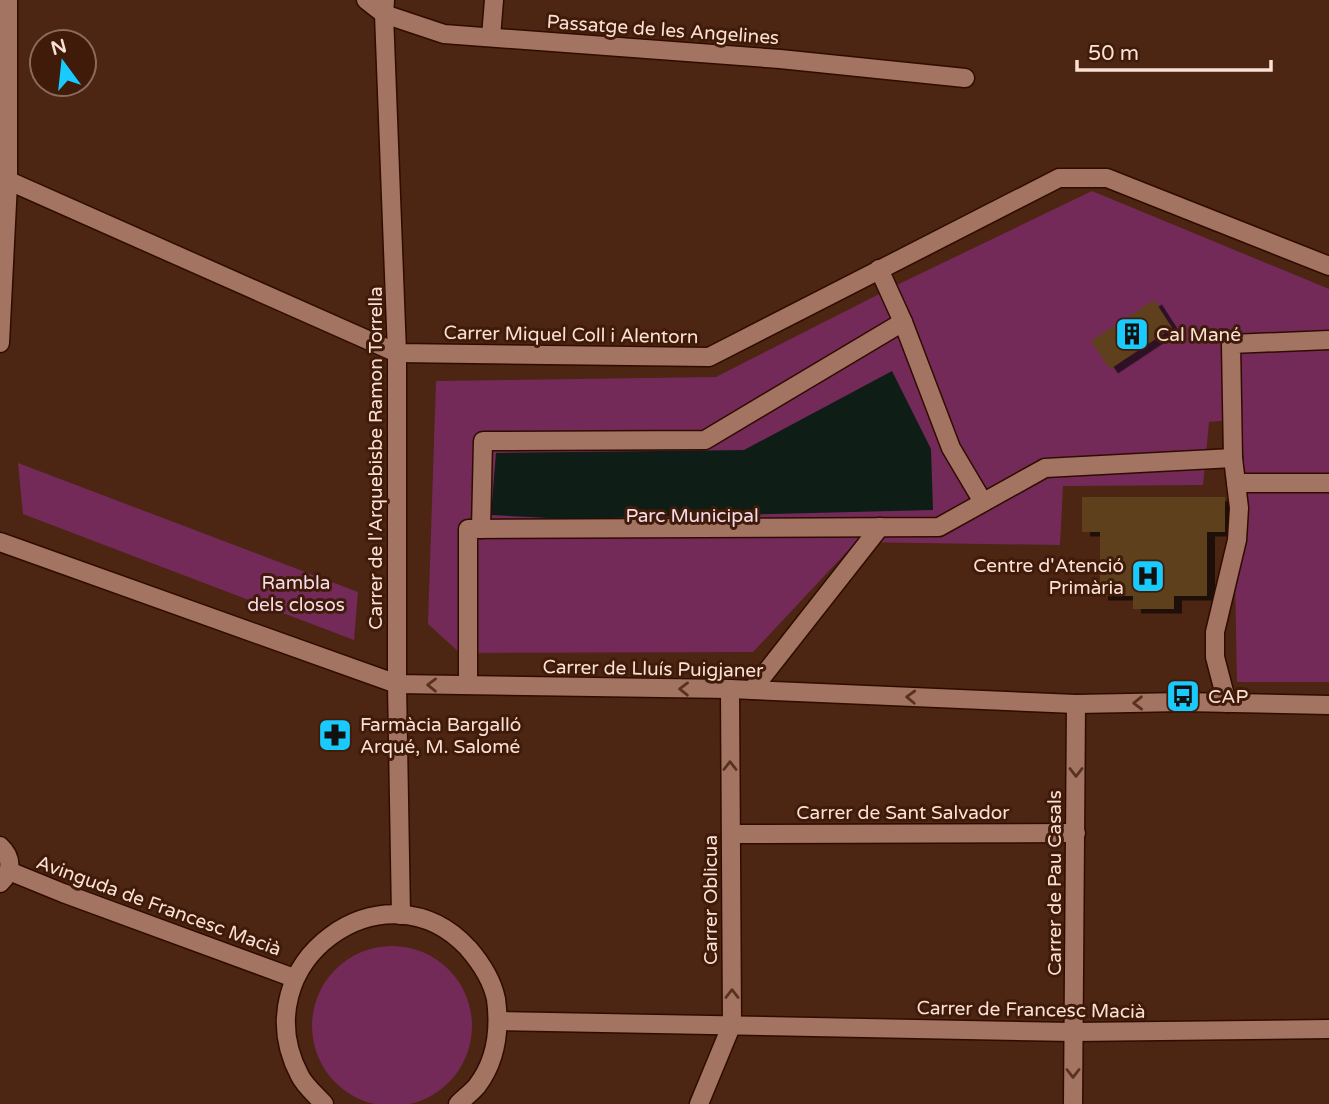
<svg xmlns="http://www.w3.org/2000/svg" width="1329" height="1104" viewBox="0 0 1329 1104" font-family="'Varela Round',sans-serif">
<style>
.green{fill:#742a59}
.water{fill:#0e1e17}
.building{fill:#5f3f1f;filter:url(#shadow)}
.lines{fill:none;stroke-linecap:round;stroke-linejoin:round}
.pedestrian-casing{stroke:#300c00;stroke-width:21}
.minor-casing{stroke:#300c00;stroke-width:21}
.tertiary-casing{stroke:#300c00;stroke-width:21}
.pedestrian{stroke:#a27461;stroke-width:18}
.minor{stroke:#a27461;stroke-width:18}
.tertiary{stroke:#a27461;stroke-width:18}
.oneway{stroke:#58311f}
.labels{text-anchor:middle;stroke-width:6;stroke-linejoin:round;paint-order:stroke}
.street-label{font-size:19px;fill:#fae0d5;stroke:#401b09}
.poi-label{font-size:19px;fill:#fae0d5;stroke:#401b09;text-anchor:start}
.park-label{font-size:19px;fill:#f4dbe9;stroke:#401b09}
</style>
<defs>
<filter id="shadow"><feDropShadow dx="8" dy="4.5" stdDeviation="0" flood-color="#0009"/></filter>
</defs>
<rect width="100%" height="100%" fill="#4c2513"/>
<g class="green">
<polygon points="1092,191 1329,289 1329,682 1237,682 1232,420 1209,422 1203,485 1063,486 1060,545 856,542 753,652 460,653 428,624 436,381 716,377 899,284"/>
<polygon points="18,463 358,592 354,640 23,514"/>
<circle cx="392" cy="1026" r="80"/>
</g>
<polygon class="water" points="892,371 931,449 933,510 568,519 491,515 496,453 744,450"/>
<g class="building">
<polygon points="1154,300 1172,328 1110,369 1091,341"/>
<polygon points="1082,497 1225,497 1225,532 1207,532 1207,596 1174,596 1174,609 1133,609 1133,596 1100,596 1100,532 1082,532"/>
</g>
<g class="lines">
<g class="pedestrian-casing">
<g id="pedestrian">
<polyline points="879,269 903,322 951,448 983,502"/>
<polyline points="1236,483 1329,483"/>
<polyline points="481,529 483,441 705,440 903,322"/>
<polyline points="468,685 468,529 939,527 1045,468 1233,458"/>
<polyline points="752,690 880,527"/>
<polyline points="1227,703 1215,657 1215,632 1237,540 1239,508 1233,458 1231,344 1329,340"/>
</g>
</g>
<g class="minor-casing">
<g id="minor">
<polyline points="366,0 384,14 444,34 780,59 965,78"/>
<polyline points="385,0 384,14 397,353 397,684 401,915"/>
<polyline points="491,37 494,0"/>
<polyline points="0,177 397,353 709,357 1059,178 1107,178 1329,266"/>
<polyline points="0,343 8,183 8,0"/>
<polyline points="0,542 397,684 730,689 1076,704 1183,702 1329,705"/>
<polyline points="731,834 1076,833"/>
<polyline points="699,1104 732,1024 730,689"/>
<polyline points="1073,1104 1076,704"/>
</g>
</g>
<g class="tertiary-casing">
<g id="tertiary">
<path d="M0 846C13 858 12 872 0 883"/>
<polyline points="9,871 63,893 294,978"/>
<polyline points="499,1021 1073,1032 1329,1029"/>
<path d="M324 1104C316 1095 305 1086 300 1076 240 962 386 859 468 948 481 963 492 980 496 999 500 1029 496 1061 477 1086 472 1092 464 1098 458 1104"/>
</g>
</g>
<use href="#pedestrian" class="pedestrian"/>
<use href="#minor" class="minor"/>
<use href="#tertiary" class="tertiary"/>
</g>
<defs><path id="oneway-chevron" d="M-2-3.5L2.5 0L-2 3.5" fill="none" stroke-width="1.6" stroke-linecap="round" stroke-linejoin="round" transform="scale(1.75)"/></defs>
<g class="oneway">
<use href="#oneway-chevron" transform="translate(432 685) rotate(-179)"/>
<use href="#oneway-chevron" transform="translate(684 689) rotate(-179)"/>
<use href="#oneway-chevron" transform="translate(911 697) rotate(-178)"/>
<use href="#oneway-chevron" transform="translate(1138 703) rotate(179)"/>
<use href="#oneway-chevron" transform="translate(730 766) rotate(-90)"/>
<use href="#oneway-chevron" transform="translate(1076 772) rotate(90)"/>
<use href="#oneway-chevron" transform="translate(732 994) rotate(-90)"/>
<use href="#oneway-chevron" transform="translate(1073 1073) rotate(90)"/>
</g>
<defs>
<g id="building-square" transform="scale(1.75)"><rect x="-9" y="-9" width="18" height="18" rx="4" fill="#19cafc" stroke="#401b09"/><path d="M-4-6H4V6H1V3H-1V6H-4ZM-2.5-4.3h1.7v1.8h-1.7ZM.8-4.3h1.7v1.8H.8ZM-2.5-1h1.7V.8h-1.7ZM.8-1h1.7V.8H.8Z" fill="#111"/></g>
<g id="hospital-square" transform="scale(1.75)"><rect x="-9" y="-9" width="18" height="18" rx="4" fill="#19cafc" stroke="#401b09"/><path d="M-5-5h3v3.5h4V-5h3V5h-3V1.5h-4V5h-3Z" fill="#111"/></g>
<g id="bus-square" transform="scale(1.75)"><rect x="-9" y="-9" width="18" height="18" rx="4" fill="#19cafc" stroke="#401b09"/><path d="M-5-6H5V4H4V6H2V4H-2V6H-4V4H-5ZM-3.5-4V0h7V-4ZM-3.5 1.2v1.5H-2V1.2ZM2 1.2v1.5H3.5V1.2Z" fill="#111"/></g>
<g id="pharmacy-square" transform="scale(1.75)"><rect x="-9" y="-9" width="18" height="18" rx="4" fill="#19cafc" stroke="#401b09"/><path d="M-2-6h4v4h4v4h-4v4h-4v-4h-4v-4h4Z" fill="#111"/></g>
</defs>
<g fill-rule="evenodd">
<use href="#building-square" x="1132" y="334"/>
<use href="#hospital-square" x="1148" y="576"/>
<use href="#bus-square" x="1183" y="696"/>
<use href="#pharmacy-square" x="335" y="735"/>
</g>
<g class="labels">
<g class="street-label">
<text transform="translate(663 29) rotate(4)" y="7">Passatge de les Angelines</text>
<text transform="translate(571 334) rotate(1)" y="7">Carrer Miquel Coll i Alentorn</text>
<text transform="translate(375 458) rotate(-90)" y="7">Carrer de l'Arquebisbe Ramon Torrella</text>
<text transform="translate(653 668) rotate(1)" y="7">Carrer de Lluís Puigjaner</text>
<text x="903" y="819">Carrer de Sant Salvador</text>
<text transform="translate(1054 883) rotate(-90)" y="7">Carrer de Pau Casals</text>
<text transform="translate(710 900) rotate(-90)" y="7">Carrer Oblicua</text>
<text transform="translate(159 905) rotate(20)" y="7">Avinguda de Francesc Macià</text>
<text transform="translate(1031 1009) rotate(1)" y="7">Carrer de Francesc Macià</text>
</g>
<g class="poi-label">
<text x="1156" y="341">Cal Mané</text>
<text x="1124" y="572" text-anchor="end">Centre d'Atenció<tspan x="1124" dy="22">Primària</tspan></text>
<text x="1208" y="703">CAP</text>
<text x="360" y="731">Farmàcia Bargalló<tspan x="360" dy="22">Arqué, M. Salomé</tspan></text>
</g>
<g class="park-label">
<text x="692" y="522">Parc Municipal</text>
<text x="296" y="589">Rambla<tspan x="296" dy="22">dels closos</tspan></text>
</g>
</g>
<g transform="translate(63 63) rotate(345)"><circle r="33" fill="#401b09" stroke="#8a6a5b" stroke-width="2"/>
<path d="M0-5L12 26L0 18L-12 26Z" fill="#19cafc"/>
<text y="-10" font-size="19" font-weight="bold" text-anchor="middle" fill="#fae0d5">N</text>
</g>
<path d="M1077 60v10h194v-10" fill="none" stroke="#fae0d5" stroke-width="3.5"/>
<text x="1088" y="60" font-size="21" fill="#fae0d5" stroke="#401b09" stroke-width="5" paint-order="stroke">50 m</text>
</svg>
